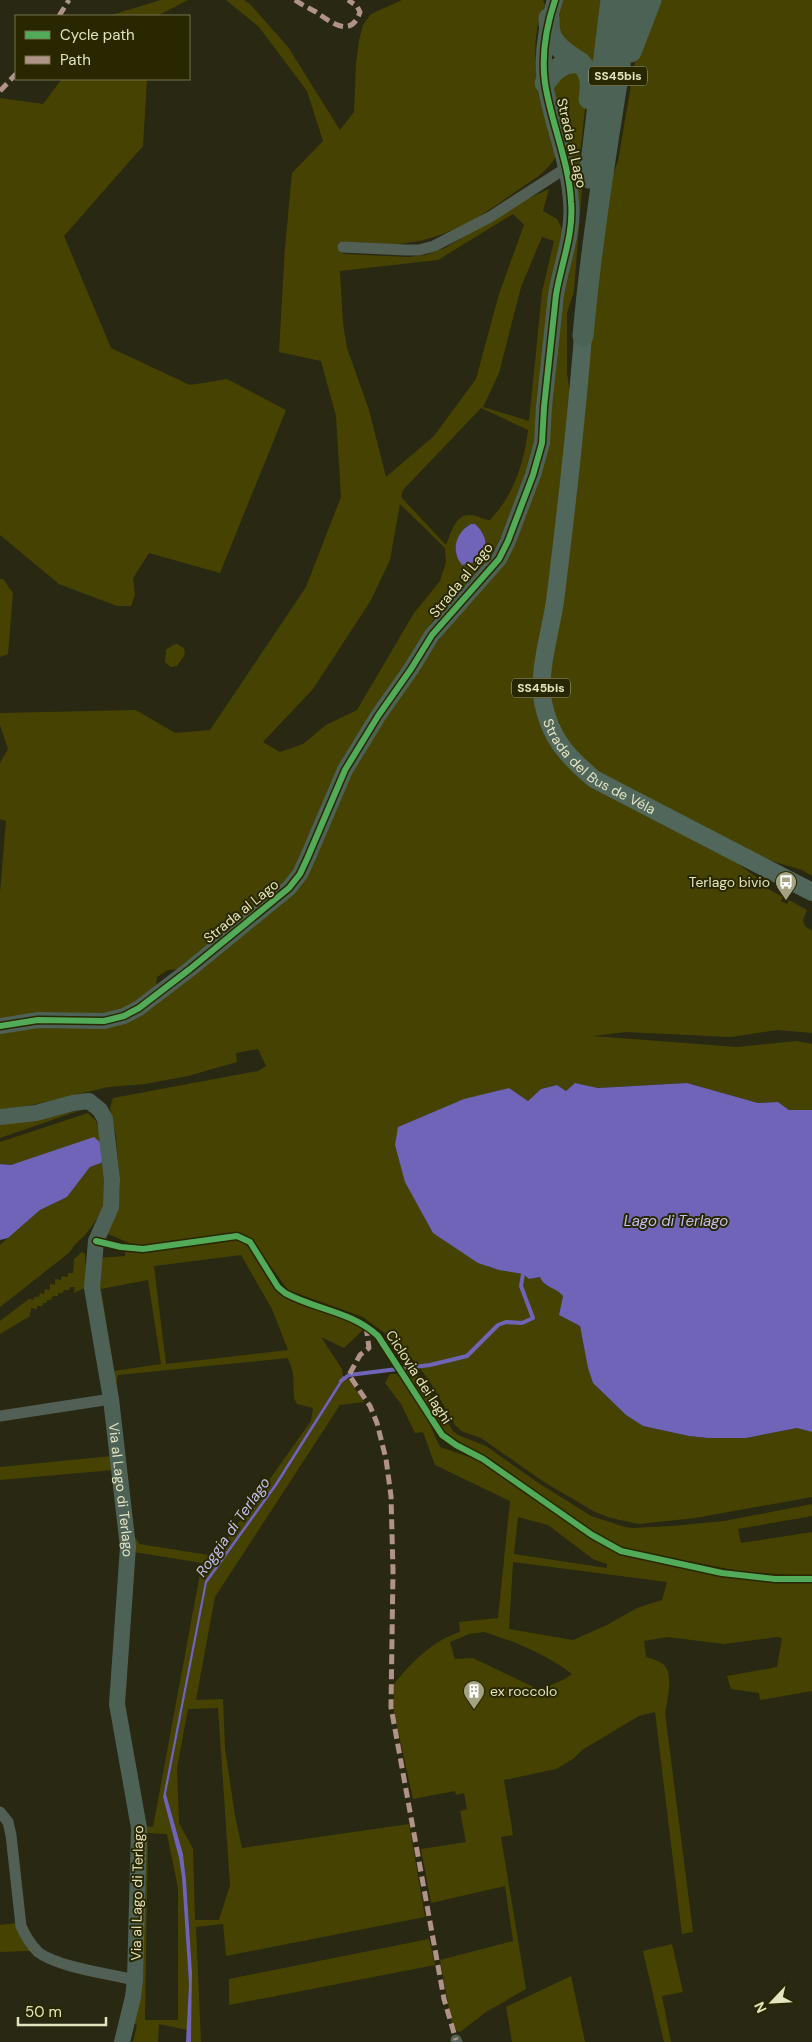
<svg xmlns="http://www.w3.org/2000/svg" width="812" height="2042" viewBox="0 0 812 2042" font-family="'DM Sans',sans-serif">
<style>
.green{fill:#464302;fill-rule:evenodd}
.water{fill:#6f64b7}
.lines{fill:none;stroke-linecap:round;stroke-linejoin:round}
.stream{stroke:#6f64b7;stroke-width:4}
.street{stroke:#515f55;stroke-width:11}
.secondary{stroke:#4e6156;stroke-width:16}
.primary{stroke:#51675c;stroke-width:18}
.highway{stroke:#4c6254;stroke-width:21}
.quiet{stroke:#af9288;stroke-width:5;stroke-dasharray:10 5;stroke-linecap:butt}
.cycleway-casing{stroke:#292700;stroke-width:9}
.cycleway{stroke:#51ab58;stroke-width:6}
.labels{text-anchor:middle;stroke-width:4;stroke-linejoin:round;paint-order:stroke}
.shield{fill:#292700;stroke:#acac86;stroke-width:1}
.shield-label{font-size:12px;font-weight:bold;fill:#e4e5c0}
.street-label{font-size:14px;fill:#e4e5c0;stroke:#292700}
.poi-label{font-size:14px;fill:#e4e5c0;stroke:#292700;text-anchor:end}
.water-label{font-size:15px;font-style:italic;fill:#c2bff0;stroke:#292700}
</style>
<rect width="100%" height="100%" fill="#292812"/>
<g class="green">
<polygon points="161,0 188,0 157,16 108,16"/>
<path d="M226 0H244L250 4 288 47 340 130 354 112 356 64 359 40 363 25 371 14 402 0H543L545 5C542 13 538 21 537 30 530 68 547 118 557 155 547 173 531 181 515 192 477 219 446 240 398 244 380 245 362 242 344 242L343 254 408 257 425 255 445 248 527 199 549 189 543 211 557 219 565 235 551 291 535 441 523 488 533 489 550 414 560 304 578 221 579 207 574 180 554 95 552 77C563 63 582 64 588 82L580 154 582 188 574 291 567 313V373L571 401 562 492 575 494 594 269 609 185 618 161 637 50 658 0H812V876L802 870 762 858 607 779 583 761 563 737 551 706 548 681 557 634 574 496 561 495 546 614 532 682 536 710 546 738 569 767 591 787 725 854 764 883 763 886 783 897 781 901 787 904 789 900 807 910 803 920 805 926 812 931V1033L777 1030 731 1037 626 1032 593 1036 737 1047 797 1041 812 1044V1110H789L778 1102 758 1103 687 1083 598 1088 575 1083 566 1091 557 1085 541 1089 528 1101 509 1088 489 1093 462 1121 455 1144 453 1173 459 1189 469 1231 477 1248 488 1267 523 1274 529 1279 540 1277 546 1286 558 1289 563 1296 559 1315 580 1326 588 1367 593 1383 626 1415 643 1426 689 1436 708 1438H746L797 1428 812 1432V1497L695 1518 639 1524 611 1518 595 1512 544 1482 481 1438 461 1431 455 1425 432 1385 417 1364 390 1337 363 1317 288 1290 251 1239 237 1233C209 1237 162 1249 136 1245 126 1243 118 1237 107 1234L118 1207 120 1189 116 1136 110 1108 113 1098 258 1071 266 1066 258 1049 236 1053 237 1062 188 1076 145 1084 108 1087 55 1100 17 1108 0 1109V1031C17 1028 33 1025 50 1024 80 1023 109 1027 138 1016L298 886 308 872 357 759 454 618 505 563 532 492 520 491 509 521 493 552 481 569 433 620 406 671 361 730 297 863 282 890 179 969 168 970 157 977 156 987 123 1013 103 1017 66 1015 15 1017 0 1019V893L6 821 0 819V763L8 749 0 725V713L136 710 175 733 210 730 306 587 341 497 336 416 321 361 279 352 285 247 292 173 323 141 307 91 259 27ZM513 214 524 225 499 294 476 379 434 436 386 477 369 410 347 348 343 323 340 271 438 260ZM542 237 554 241 542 292 529 421 483 407 499 373 521 287ZM481 408 528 430C524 463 514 495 490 520 483 520 477 515 470 515 455 514 451 534 446 545L401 497 403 490ZM400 504 445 548 446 562 440 581 414 613 357 710 326 725 303 744 280 752 263 742 313 689 371 600 390 560ZM471 524H475C494 541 486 563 462 565 450 552 456 532 471 524Z"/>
<polygon points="562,0 601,0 593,65 555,28"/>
<polygon points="62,79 147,79 143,146 64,236 111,348 190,385 227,379 286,410 220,573 149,553 133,578 135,595 131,606 117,606 59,584 0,535 0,98 43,104"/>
<polygon points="0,579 3,579 13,593 8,654 0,657"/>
<polygon points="177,644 184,648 185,654 177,666 171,667 165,662 166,650 173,645"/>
<polygon points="81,1110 0,1138 0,1122 43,1118"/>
<polygon points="88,1113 96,1121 102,1144 51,1153 11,1165 0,1164 0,1142"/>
<path d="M104 1159C107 1194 108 1207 85 1235 79 1241 74 1244 70 1252L0 1307V1245L40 1210 67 1197 90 1167 101 1163Z"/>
<path d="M238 1240C260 1249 263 1276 279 1291 293 1303 339 1316 359 1324L365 1328 344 1348 321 1337 342 1369 343 1376 274 1485 205 1581 163 1797 179 1858 182 1878 189 1984 187 2030 159 2024 158 2042H133L137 2025 132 2022 144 1826 153 1827 202 1563 134 1552V1535L139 1544 215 1556 311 1421 313 1408 297 1404 294 1398 293 1373 288 1358 118 1375 115 1391 97 1289 98 1258 125 1256V1251L176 1249ZM241 1255 272 1309 288 1350 166 1364 154 1266ZM148 1280 161 1364 114 1371 101 1289ZM148 1833 167 1834 178 1888V2020H145Z"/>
<polygon points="82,1252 85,1254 87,1287 74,1293 75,1287 70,1287 69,1290 64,1290 63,1293 58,1293 58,1296 53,1296 51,1300 47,1300 46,1303 43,1303 42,1306 37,1306 37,1309 31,1308 30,1316 0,1334 0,1321 29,1299 34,1300 34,1297 39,1297 40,1293 44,1294 45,1289 50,1290 50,1284 55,1285 55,1279 61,1280 62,1276 68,1277 68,1273 73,1273 74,1259"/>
<polygon points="414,1370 453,1431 458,1435 486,1446 534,1480 591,1516 625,1527 633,1528 673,1526 724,1521 812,1504 812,1516 738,1529 741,1543 812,1532 812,1576 744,1572 621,1548 609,1542 480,1453 447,1435 404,1372"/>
<path d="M390 1374H399L426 1416 440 1447 481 1461 539 1503 612 1550 658 1562 752 1580 812 1582V1691L760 1700 759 1693 731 1689 727 1676 777 1667 782 1638 777 1637 724 1644 667 1637 644 1641 646 1657C652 1659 660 1661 664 1665 674 1674 667 1702 665 1713L693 1932 682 1934 655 1712 639 1716 582 1750 573 1759 556 1769 504 1780 513 1835 501 1837 526 1989 486 2012 460 2032 457 2031 452 2024 440 1960 513 1941 505 1886 431 1903 421 1849 466 1842 460 1811 467 1809 464 1793 456 1795 455 1791 413 1799 394 1712V1684C412 1662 432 1641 460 1632L459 1622 498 1618 510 1501 435 1465 423 1432 415 1433 401 1404 385 1383ZM518 1517 548 1525 593 1559 607 1564V1568L514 1554ZM513 1563V1562L667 1582 662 1600 637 1608 607 1625 573 1640 509 1629ZM484 1632C514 1641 547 1655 572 1674L565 1679 540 1690 473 1658 455 1659 450 1642 469 1634Z"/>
<path d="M345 1378 349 1380 364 1402 340 1405 215 1597 196 1700 223 1699 225 1748 235 1816 242 1848 409 1824 425 1917 226 1956 223 1924 196 1927 201 2042H191L192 1972 186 1880 183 1854 166 1794 207 1583 278 1484ZM218 1708 230 1885 219 1920H195L193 1849 179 1823 177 1768 188 1709Z"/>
<polygon points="112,1456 114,1470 0,1480 0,1467"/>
<polygon points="16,1923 30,1951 0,1952 0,1925"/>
<polygon points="429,1939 435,1965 229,2005 229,1979"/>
<polygon points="672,1944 683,1992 662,1996 671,2042 664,2042 643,1951"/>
<polygon points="571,1976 585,2042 512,2042 506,2007"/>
</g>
<g class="water">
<path d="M471 524H475C494 541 486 563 462 565 450 551 456 532 471 524Z"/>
<path d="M575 1083 598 1088 687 1083 758 1103 778 1102 789 1110H812V1432L797 1428 746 1438H708L689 1436 643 1426 626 1415 593 1383 588 1368 580 1326 559 1315 563 1296C556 1287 544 1288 540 1277L529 1279 523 1274 499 1270 478 1263 433 1233 405 1182 395 1145 398 1127 464 1099 509 1088 528 1101 541 1089 557 1085 566 1091Z"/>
<polygon points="94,1137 102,1144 104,1159 101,1163 90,1167 67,1197 40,1210 8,1238 0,1240 0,1164 11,1165"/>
<polygon points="343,1376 345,1378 278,1484 207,1583 166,1794 183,1854 186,1880 192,1972 191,2042 186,2042 189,1984 182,1878 179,1858 163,1797 205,1581 274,1485"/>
</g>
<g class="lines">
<polyline class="stream" points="341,1381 349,1375 430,1365 467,1356 498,1325 506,1322 522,1323 533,1318 521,1286 523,1274"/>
<g class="street">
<polyline points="343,247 405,250 419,250 434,246 490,217 566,168"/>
<polyline points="0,1416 111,1399"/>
<path d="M0 1812 8 1822 11 1835 21 1926C25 1935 31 1945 38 1952 57 1967 110 1974 135 1980"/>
<polyline points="456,2040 457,2042"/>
</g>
<g class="secondary">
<path d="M0 1026 38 1020 104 1021 124 1016 139 1008 190 969 289 888 300 874 307 859 345 770 378 716 411 669 432 635 499 559 508 541 533 475 542 443 544 407 556 295C561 264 574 234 571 202 569 161 551 123 545 83 541 54 546 27 555 0"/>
<path id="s1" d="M0 1117 36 1113 73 1103 89 1101 100 1110 105 1119 112 1180 111 1207 96 1241 92 1288 111 1399 128 1547 117 1704 139 1828 135 1980 133 1997 122 2042"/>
</g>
<path class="primary" id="s2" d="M583 336C576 424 566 513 555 601 551 630 537 674 543 702 550 738 567 756 594 779L812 892"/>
<g class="highway">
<path d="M549 18C549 25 549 32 552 38 567 64 597 56 589 99"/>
<polyline points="631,52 651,0"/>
<path d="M545 83C555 68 562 63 580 62"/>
<polyline points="589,178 611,0"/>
<path d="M583 336C593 223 613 112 630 0"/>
</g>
<g class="quiet">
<path d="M295 0C302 5 309 8 316 12 331 22 351 39 360 12L357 6 348 0"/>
<polyline points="59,16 69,0"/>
<polyline points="0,91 16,74"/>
<polyline points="366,1326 369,1348 360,1355 349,1375 370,1406 377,1423 386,1459 391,1496 393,1571 391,1707 444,1999 456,2040"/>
</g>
<g class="cycleway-casing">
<g id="cycleway">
<path d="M0 1026 38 1020 104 1021 124 1016 139 1008 190 969 289 888 300 874 307 859 345 770 378 716 411 669 432 635 499 559 508 541 533 475 542 443 544 407 556 295C561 264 574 234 571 202 569 161 551 123 545 83 541 54 546 27 555 0"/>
<path d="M96 1241 121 1247 143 1249 237 1236 250 1242 278 1287 285 1293C316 1310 351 1311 378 1336L442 1435 456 1445 483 1459 592 1535 621 1551 722 1573 775 1579H812"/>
</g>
</g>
<use href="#cycleway" class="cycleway"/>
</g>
<defs>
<g id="bus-pin" transform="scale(1.125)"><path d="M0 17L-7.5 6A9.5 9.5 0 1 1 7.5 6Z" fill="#a3a383" stroke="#292700"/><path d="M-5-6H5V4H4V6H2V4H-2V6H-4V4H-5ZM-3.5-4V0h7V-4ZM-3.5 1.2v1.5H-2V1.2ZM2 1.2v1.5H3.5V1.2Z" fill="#fff"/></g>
<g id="building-pin" transform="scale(1.125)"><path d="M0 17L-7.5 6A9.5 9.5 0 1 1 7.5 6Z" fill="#a3a383" stroke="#292700"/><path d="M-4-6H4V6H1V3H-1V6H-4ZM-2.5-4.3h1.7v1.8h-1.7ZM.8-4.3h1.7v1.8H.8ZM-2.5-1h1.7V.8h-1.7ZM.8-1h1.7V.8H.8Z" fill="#fff"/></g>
</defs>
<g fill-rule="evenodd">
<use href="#bus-pin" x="786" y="882"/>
<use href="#building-pin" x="474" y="1691"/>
</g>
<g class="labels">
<g class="shield">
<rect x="589" y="66.5" width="58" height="19" rx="4"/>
<rect x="512" y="678.5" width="58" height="19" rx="4"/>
</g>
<g class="shield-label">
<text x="618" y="80">SS45bis</text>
<text x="541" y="692">SS45bis</text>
</g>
<g class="street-label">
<text transform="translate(572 143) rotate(77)" y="5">Strada al Lago</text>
<text transform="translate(461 580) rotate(-51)" y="5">Strada al Lago</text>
<text dy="5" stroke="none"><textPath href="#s2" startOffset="459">Strada del Bus de Véla</textPath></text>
<text transform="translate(241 911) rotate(-39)" y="5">Strada al Lago</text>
<text transform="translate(419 1377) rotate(57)" y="5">Ciclovia dei laghi</text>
<text dy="5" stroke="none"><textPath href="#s1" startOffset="492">Via al Lago di Terlago</textPath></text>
<text transform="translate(137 1893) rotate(-89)" y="5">Via al Lago di Terlago</text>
</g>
<g class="poi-label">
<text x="770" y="887">Terlago bivio</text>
<text x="490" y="1696" text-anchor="start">ex roccolo</text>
</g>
<g class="water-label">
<text x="676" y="1226">Lago di Terlago</text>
<text transform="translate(233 1527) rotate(-55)" y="5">Roggia di Terlago</text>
</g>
</g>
<rect x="15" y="15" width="175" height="65" fill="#292700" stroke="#74734d"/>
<rect x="25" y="31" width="25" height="8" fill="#51ab58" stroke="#74734d"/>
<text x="60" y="40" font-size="15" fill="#e4e5c0">Cycle path</text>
<rect x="25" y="56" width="25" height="8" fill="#af9288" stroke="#74734d"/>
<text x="60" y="65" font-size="15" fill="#e4e5c0">Path</text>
<g transform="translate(772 2002) rotate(245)" stroke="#292700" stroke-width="4" paint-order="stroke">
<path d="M0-4L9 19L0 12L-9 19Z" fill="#e4e5c0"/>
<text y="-8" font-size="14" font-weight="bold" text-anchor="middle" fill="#e4e5c0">N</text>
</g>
<path d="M18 2017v8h88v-8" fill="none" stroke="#e4e5c0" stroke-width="2.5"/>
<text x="25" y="2017" font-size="15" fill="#e4e5c0" stroke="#292700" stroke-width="4" paint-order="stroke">50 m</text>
</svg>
